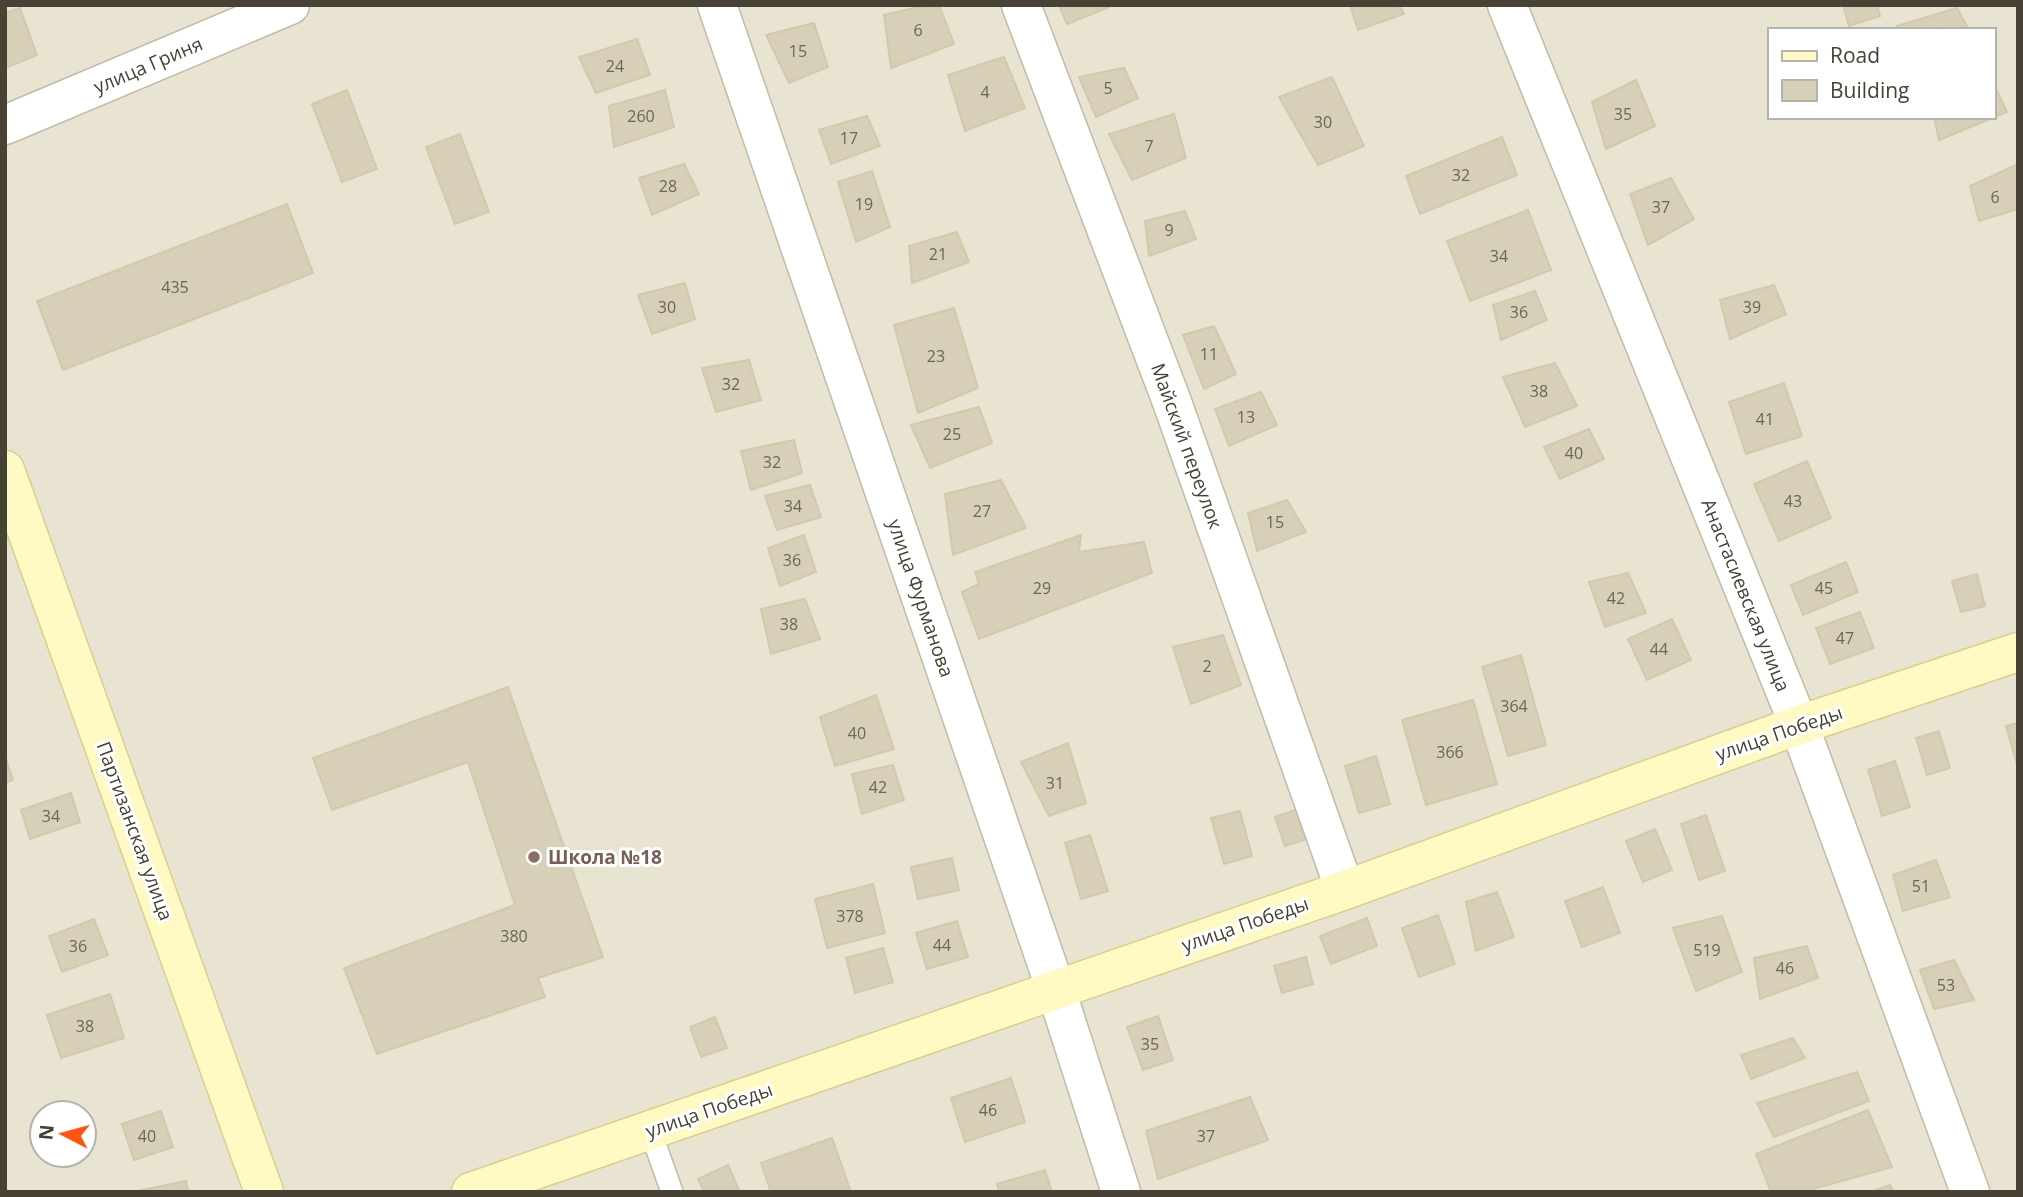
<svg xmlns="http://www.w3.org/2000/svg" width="2023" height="1197" viewBox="0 0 2023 1197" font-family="'Open Sans',sans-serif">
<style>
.residential{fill:#e9e4d2;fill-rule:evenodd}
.building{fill:#d7cfb8;stroke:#d2c8ab;stroke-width:2}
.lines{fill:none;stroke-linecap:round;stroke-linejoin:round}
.lane-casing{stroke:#c0bba6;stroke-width:24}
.street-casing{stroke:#c0bba6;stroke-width:41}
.secondary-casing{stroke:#d8cf8f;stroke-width:41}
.lane{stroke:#fff;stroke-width:21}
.street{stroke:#fff;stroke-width:38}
.secondary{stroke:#fff9c3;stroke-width:38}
.education-dot{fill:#8d6e63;stroke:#fff;stroke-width:2.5}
.labels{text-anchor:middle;stroke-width:6;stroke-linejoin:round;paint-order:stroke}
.number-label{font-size:16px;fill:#6b6554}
.street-label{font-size:19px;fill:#474233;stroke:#fff}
.education-label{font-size:19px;font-weight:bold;fill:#785e54;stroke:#fff;text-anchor:start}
</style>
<rect width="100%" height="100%" fill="#f4f1e4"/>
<path class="residential" d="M5 5H2018V1192H5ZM1769 30H1993V117H1769ZM42 1113H84V1155H42Z"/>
<g class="building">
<polygon points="926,5 939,5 954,44 891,68 884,15"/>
<polygon points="1059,5 1109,5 1109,7 1067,24"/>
<polygon points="1350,5 1399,5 1404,14 1358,30"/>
<polygon points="1843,5 1877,5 1880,16 1849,26"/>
<polygon points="20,8 37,55 5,68 5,13"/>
<polygon points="1957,8 1969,30 1898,30 1897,26"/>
<polygon points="814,23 828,67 789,83 766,35"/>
<polygon points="637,39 650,75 596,93 579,57"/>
<polygon points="1004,57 1025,108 965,131 948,75"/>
<polygon points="1124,68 1138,98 1096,117 1079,77"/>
<polygon points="1332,77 1364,146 1318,165 1279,97"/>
<polygon points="1636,80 1655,126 1606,149 1592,102"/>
<polygon points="1993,82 2007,112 1939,140 1934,117 1993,117"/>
<polygon points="347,90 377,169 342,182 312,104"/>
<polygon points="665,90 674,127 614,147 609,106"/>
<polygon points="1174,114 1186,158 1132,180 1109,134"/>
<polygon points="867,116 880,146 831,164 819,130"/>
<polygon points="460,134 489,212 455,224 426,147"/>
<polygon points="1502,137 1517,175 1420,214 1406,176"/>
<polygon points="684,164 699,194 652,215 639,178"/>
<polygon points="2018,164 2018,209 1979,221 1970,186"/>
<polygon points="872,171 890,227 856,242 838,182"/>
<polygon points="1671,178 1694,219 1648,245 1630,194"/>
<polygon points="287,204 313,273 63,370 37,301"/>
<polygon points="1528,210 1551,270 1470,301 1447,241"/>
<polygon points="1185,211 1196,239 1149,256 1145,221"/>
<polygon points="957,232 969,262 912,283 909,246"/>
<polygon points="685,283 695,319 652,334 638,295"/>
<polygon points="1774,285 1786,314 1730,339 1720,300"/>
<polygon points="1535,291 1547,320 1501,340 1493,305"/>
<polygon points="954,308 978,388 918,413 894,325"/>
<polygon points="1214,326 1236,374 1204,389 1183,335"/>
<polygon points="749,360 761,400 716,412 702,368"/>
<polygon points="1555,363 1577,406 1525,427 1503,377"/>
<polygon points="1784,383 1802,436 1746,454 1729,402"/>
<polygon points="1261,392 1277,425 1229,446 1215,409"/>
<polygon points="979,407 992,443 930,468 911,425"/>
<polygon points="1589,429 1604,459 1560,479 1544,447"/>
<polygon points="794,440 802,473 751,490 741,451"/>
<polygon points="1807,461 1831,518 1779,541 1754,484"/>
<polygon points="1001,480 1026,528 953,555 945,494"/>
<polygon points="810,485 821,517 777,530 765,496"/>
<polygon points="1287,500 1306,532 1257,551 1248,513"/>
<polygon points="804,535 816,572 780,586 768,548"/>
<polygon points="1081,535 1079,552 1144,542 1152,573 979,639 962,592 979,584 975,572"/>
<polygon points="1846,562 1858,592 1803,615 1791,585"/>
<polygon points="1628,573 1646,613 1605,627 1589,582"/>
<polygon points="1977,574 1985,606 1961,612 1952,581"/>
<polygon points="805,599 820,639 771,654 761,609"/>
<polygon points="1860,612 1874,648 1830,664 1816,628"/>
<polygon points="1672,619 1691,660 1647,680 1628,639"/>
<polygon points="1223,635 1241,685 1191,704 1173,647"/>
<polygon points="1521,655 1546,745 1508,756 1482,667"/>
<polygon points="508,687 603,957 538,978 545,997 377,1054 344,968 515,905 468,762 332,810 313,758"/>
<polygon points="876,695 894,749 835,766 820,717"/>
<polygon points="1473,700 1497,784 1426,805 1402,720"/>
<polygon points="2018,723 2018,768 2006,726"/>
<polygon points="1939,731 1950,768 1927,775 1916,738"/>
<polygon points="1068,743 1086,803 1049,816 1021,762"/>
<polygon points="5,756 13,780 5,783"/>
<polygon points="1376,756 1390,804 1359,813 1345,766"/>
<polygon points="1895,761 1910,807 1882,816 1868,770"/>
<polygon points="893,765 904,800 862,814 852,774"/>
<polygon points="71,793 80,822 30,839 21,810"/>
<polygon points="1306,806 1316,836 1285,846 1275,817"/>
<polygon points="1240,811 1252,856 1224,864 1211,818"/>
<polygon points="1706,815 1725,871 1699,880 1681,824"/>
<polygon points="1655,829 1672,870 1643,882 1626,841"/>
<polygon points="1090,835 1108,891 1081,899 1065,843"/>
<polygon points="952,858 959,890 918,899 911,867"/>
<polygon points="1936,860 1950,897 1903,911 1893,875"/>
<polygon points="873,884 885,933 827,948 815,899"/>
<polygon points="1603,887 1620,933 1582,947 1565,901"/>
<polygon points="1497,892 1514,937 1476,951 1466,902"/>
<polygon points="1438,915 1455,964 1419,977 1402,928"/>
<polygon points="1722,916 1742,972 1696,991 1673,928"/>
<polygon points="1367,918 1377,946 1331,964 1320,936"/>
<polygon points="94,919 108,955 62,972 49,936"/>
<polygon points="957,921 968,957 927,969 916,933"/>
<polygon points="1807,946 1818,978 1760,999 1754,958"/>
<polygon points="883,948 893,982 855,993 846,958"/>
<polygon points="1306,957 1313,984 1282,993 1274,966"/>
<polygon points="1954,960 1974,1000 1934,1009 1920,970"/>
<polygon points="110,994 124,1038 61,1058 47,1015"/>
<polygon points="1158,1016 1173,1060 1143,1070 1127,1027"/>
<polygon points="715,1017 727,1048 701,1057 690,1027"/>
<polygon points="1793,1038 1805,1058 1751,1079 1741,1055"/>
<polygon points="1857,1072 1869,1101 1774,1137 1757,1103"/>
<polygon points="1011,1078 1025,1122 965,1142 951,1098"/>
<polygon points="1250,1097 1268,1140 1158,1179 1146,1131"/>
<polygon points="1868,1110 1892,1167 1802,1192 1771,1192 1756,1154"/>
<polygon points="161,1111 173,1147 134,1160 122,1124"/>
<polygon points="832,1138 851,1192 771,1192 761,1163"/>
<polygon points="728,1165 740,1192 704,1192 698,1179"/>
<polygon points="1045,1170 1052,1192 999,1192 997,1184"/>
<polygon points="186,1181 188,1192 132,1192"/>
<polygon points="1890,1185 1894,1192 1871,1192"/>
</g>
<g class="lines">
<g class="lane-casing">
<polyline id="lane" points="650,1130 672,1192"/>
</g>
<g class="street-casing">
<g id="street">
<polyline points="717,5 1056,990 1121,1192"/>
<polyline points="1021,5 1172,402 1345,890"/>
<polyline points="1507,5 1799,725 1970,1192"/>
<polyline points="5,125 290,5"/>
</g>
</g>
<g class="secondary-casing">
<g id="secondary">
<polyline points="5,470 264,1192"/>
<polyline points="471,1192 1345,890 1799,725 2018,652"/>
</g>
</g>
<use href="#lane" class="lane"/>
<use href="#street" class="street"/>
<use href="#secondary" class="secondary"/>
</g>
<circle class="education-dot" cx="534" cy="857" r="7"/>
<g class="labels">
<g class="number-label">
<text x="918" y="36">6</text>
<text x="798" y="57">15</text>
<text x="615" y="72">24</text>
<text x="1108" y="94">5</text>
<text x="985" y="98">4</text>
<text x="1623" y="120">35</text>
<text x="641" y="122">260</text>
<text x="1323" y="128">30</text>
<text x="849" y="144">17</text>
<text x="1149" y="152">7</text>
<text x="1461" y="181">32</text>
<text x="668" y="192">28</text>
<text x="1995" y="203">6</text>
<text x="864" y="210">19</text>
<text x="1661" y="213">37</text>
<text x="1169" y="236">9</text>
<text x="938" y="260">21</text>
<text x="1499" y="262">34</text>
<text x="175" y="293">435</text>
<text x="667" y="313">30</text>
<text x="1752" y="313">39</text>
<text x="1519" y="318">36</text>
<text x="1209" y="360">11</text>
<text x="936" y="362">23</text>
<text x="731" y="390">32</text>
<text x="1539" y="397">38</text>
<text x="1246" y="423">13</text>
<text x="1765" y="425">41</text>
<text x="952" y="440">25</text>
<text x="1574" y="459">40</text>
<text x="772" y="468">32</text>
<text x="1793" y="507">43</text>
<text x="793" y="512">34</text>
<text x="982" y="517">27</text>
<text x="1275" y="528">15</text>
<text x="792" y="566">36</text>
<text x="1042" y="594">29</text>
<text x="1824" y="594">45</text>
<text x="1616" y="604">42</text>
<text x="789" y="630">38</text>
<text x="1845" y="644">47</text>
<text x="1659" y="655">44</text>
<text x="1207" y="672">2</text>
<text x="1514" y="712">364</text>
<text x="857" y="739">40</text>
<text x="1450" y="758">366</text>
<text x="1055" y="789">31</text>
<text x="878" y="793">42</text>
<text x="51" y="822">34</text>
<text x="1921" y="892">51</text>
<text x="850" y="922">378</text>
<text x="514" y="942">380</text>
<text x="942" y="951">44</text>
<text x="78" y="952">36</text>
<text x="1707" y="956">519</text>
<text x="1785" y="974">46</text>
<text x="1946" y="991">53</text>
<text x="85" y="1032">38</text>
<text x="1150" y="1050">35</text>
<text x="988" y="1116">46</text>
<text x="147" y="1142">40</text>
<text x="1206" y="1142">37</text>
</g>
<g class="street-label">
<text transform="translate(148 65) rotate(-23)" y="7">улица Гриня</text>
<text transform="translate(1187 446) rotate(70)" y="7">Майский переулок</text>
<text transform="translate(1746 595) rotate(68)" y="7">Анастасиевская улица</text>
<text transform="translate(921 598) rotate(71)" y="7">улица Фурманова</text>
<text transform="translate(1779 733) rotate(-19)" y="7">улица Победы</text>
<text transform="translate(135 831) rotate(70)" y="7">Партизанская улица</text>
<text transform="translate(1245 924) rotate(-19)" y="7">улица Победы</text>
<text transform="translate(709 1110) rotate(-19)" y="7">улица Победы</text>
</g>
<g class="education-label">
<text x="548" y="864">Школа №18</text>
</g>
</g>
<rect width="2023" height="1197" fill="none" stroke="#474233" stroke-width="14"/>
<rect x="1768" y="28" width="228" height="91" fill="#ffffff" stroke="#b5b3ad" stroke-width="2"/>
<rect x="1782" y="51" width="35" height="10" fill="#fff9c3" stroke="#b5b3ad" stroke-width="2"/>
<text x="1830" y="63" font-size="21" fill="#474233">Road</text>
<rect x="1782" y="80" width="35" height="21" fill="#d7cfb8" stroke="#b5b3ad" stroke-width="2"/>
<text x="1830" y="98" font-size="21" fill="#474233">Building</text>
<g transform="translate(63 1134) rotate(276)"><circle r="33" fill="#ffffff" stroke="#b5b3ad" stroke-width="2"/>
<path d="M0-5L12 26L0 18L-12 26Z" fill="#ff5410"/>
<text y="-10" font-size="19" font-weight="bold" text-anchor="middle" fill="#474233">N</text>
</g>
</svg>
